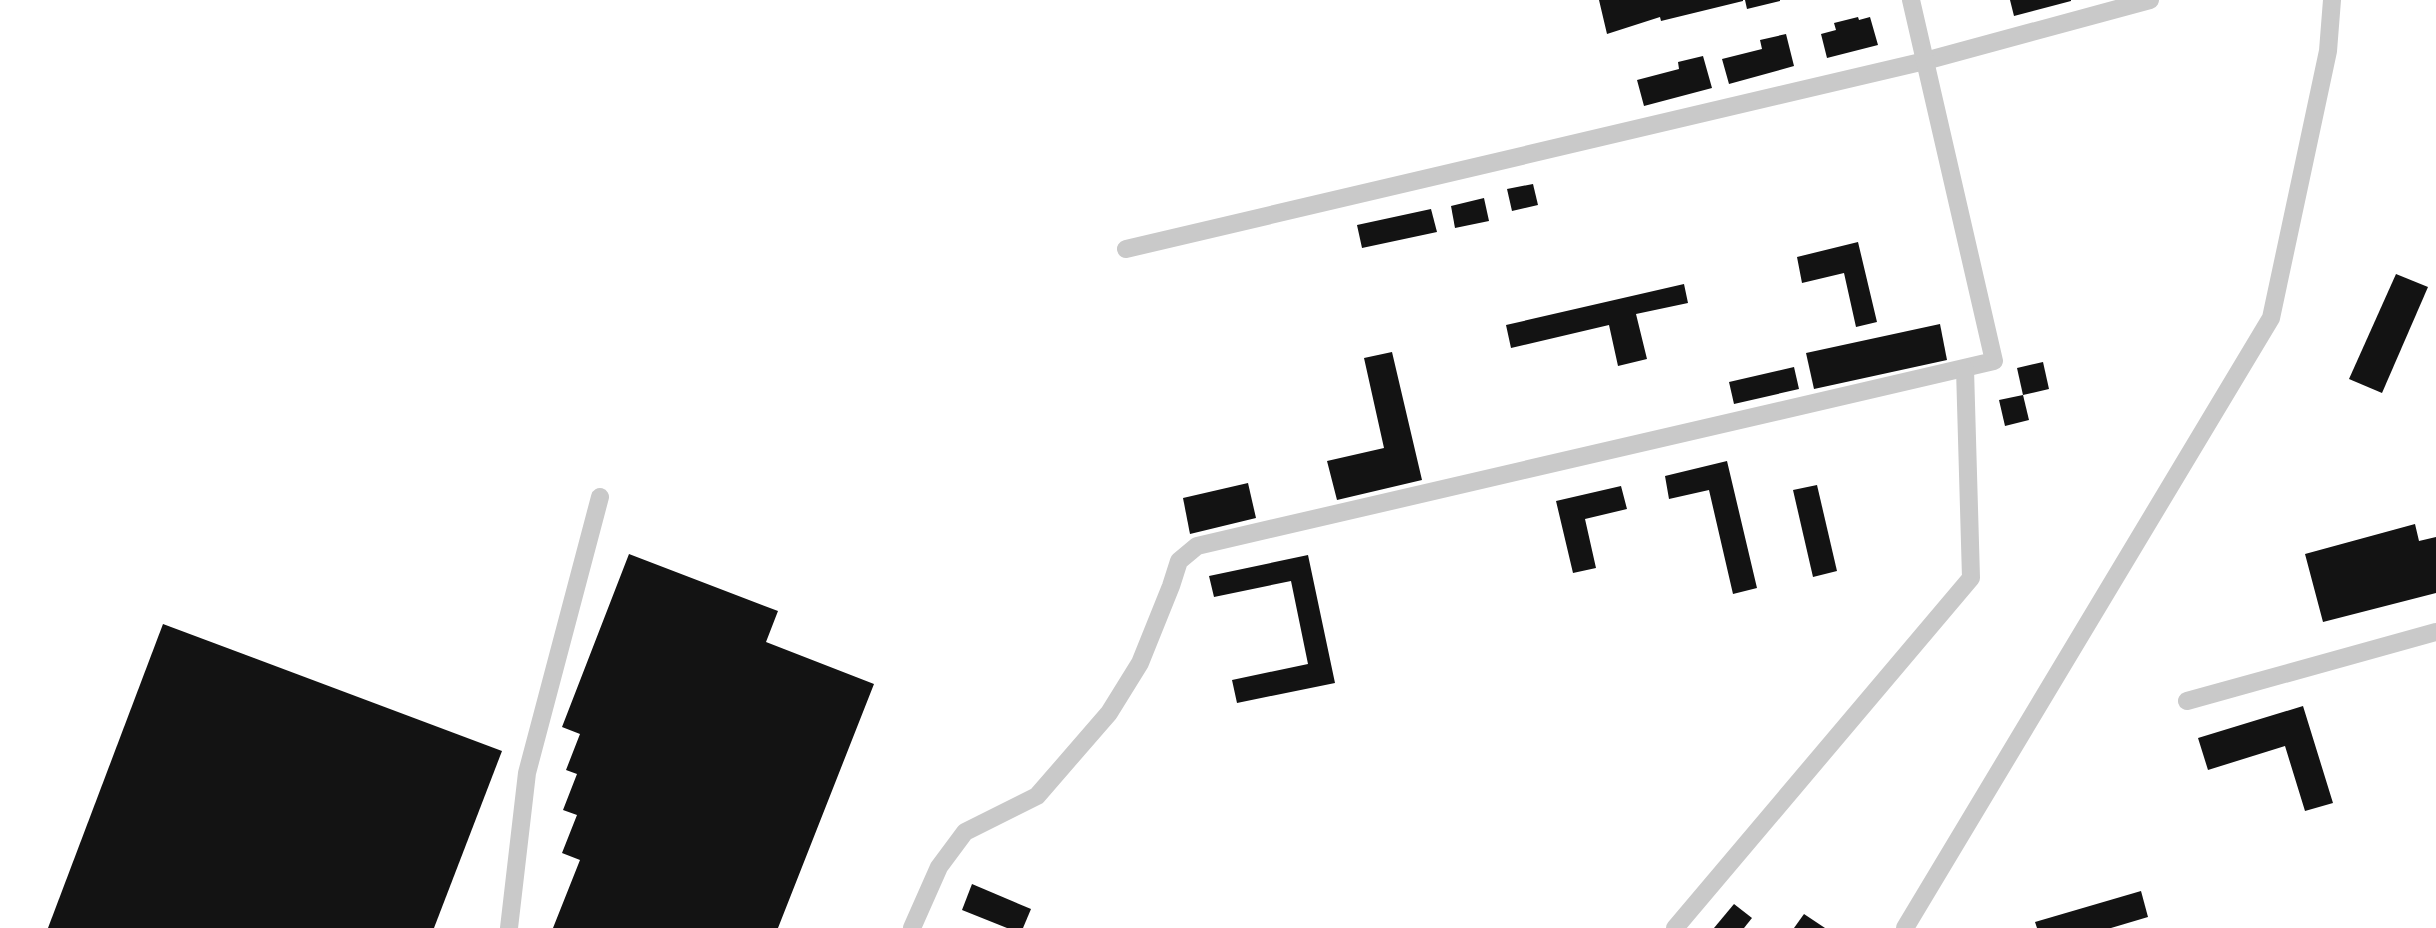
<svg xmlns="http://www.w3.org/2000/svg" width="2436" height="928" viewBox="0 0 2436 928" font-family="Barlow,sans-serif">
<style>
.building{fill:#131313}
.lines{fill:none;stroke-linecap:round;stroke-linejoin:round}
.service{stroke:#c9c9c9;stroke-width:18}
</style>
<rect width="100%" height="100%" fill="#fff"/>
<g class="building">
<polygon points="1599,0 1743,0 1743,1 1661,21 1660,17 1607,34"/>
<polygon points="1745,0 1780,0 1780,1 1747,9"/>
<polygon points="2010,0 2071,0 2071,1 2014,16"/>
<polygon points="1858,17 1859,20 1870,17 1878,45 1827,58 1821,34 1836,30 1834,23"/>
<polygon points="1786,34 1794,66 1729,84 1722,59 1762,49 1760,40"/>
<polygon points="1703,56 1712,88 1644,106 1637,80 1679,69 1678,62"/>
<polygon points="1533,184 1538,205 1512,211 1507,189"/>
<polygon points="1484,198 1489,221 1455,228 1451,206"/>
<polygon points="1431,209 1437,232 1362,248 1357,225"/>
<polygon points="1858,242 1877,322 1856,327 1844,273 1802,283 1797,257"/>
<polygon points="2396,274 2428,287 2382,393 2349,379"/>
<polygon points="1684,284 1688,303 1636,314 1647,359 1618,366 1609,325 1511,348 1506,325"/>
<polygon points="1940,324 1947,360 1814,389 1806,353"/>
<polygon points="1392,352 1422,480 1337,500 1327,461 1384,448 1364,358"/>
<polygon points="2043,362 2049,389 2023,395 2017,368"/>
<polygon points="1794,367 1799,389 1734,404 1729,382"/>
<polygon points="2023,395 2029,420 2005,426 1999,400"/>
<polygon points="1727,461 1757,588 1733,594 1709,490 1669,499 1665,476"/>
<polygon points="1248,483 1256,518 1190,534 1183,498"/>
<polygon points="1817,485 1837,571 1813,577 1793,490"/>
<polygon points="1621,486 1627,509 1585,519 1596,568 1573,573 1556,501"/>
<polygon points="2415,524 2419,541 2436,537 2436,593 2323,622 2305,554"/>
<polygon points="629,554 778,611 766,642 874,684 778,928 553,928 580,860 562,853 577,815 563,810 577,774 566,770 580,734 562,727"/>
<polygon points="1308,555 1335,683 1237,703 1232,680 1308,664 1291,581 1214,597 1209,576"/>
<polygon points="163,624 502,751 434,928 48,928"/>
<polygon points="2303,706 2333,803 2305,811 2285,746 2208,770 2198,738"/>
<polygon points="972,884 1031,909 1023,928 1007,928 962,910"/>
<polygon points="2141,891 2148,917 2111,928 2037,928 2035,922"/>
<polygon points="1734,904 1752,918 1744,928 1714,928"/>
<polygon points="1804,914 1825,928 1794,928"/>
</g>
<g class="lines">
<g class="service">
<polyline points="1126,249 1925,61 2150,0"/>
<polyline points="2187,701 2436,632"/>
<polyline points="509,928 527,773 600,497"/>
<polyline points="912,928 939,867 965,832 1037,796 1109,713 1140,663 1171,586 1179,561 1197,546 1994,361 1911,0"/>
<polyline points="1675,928 1971,578 1965,369"/>
<polyline points="1905,928 2271,318 2328,51 2332,0"/>
</g>
</g>
</svg>
